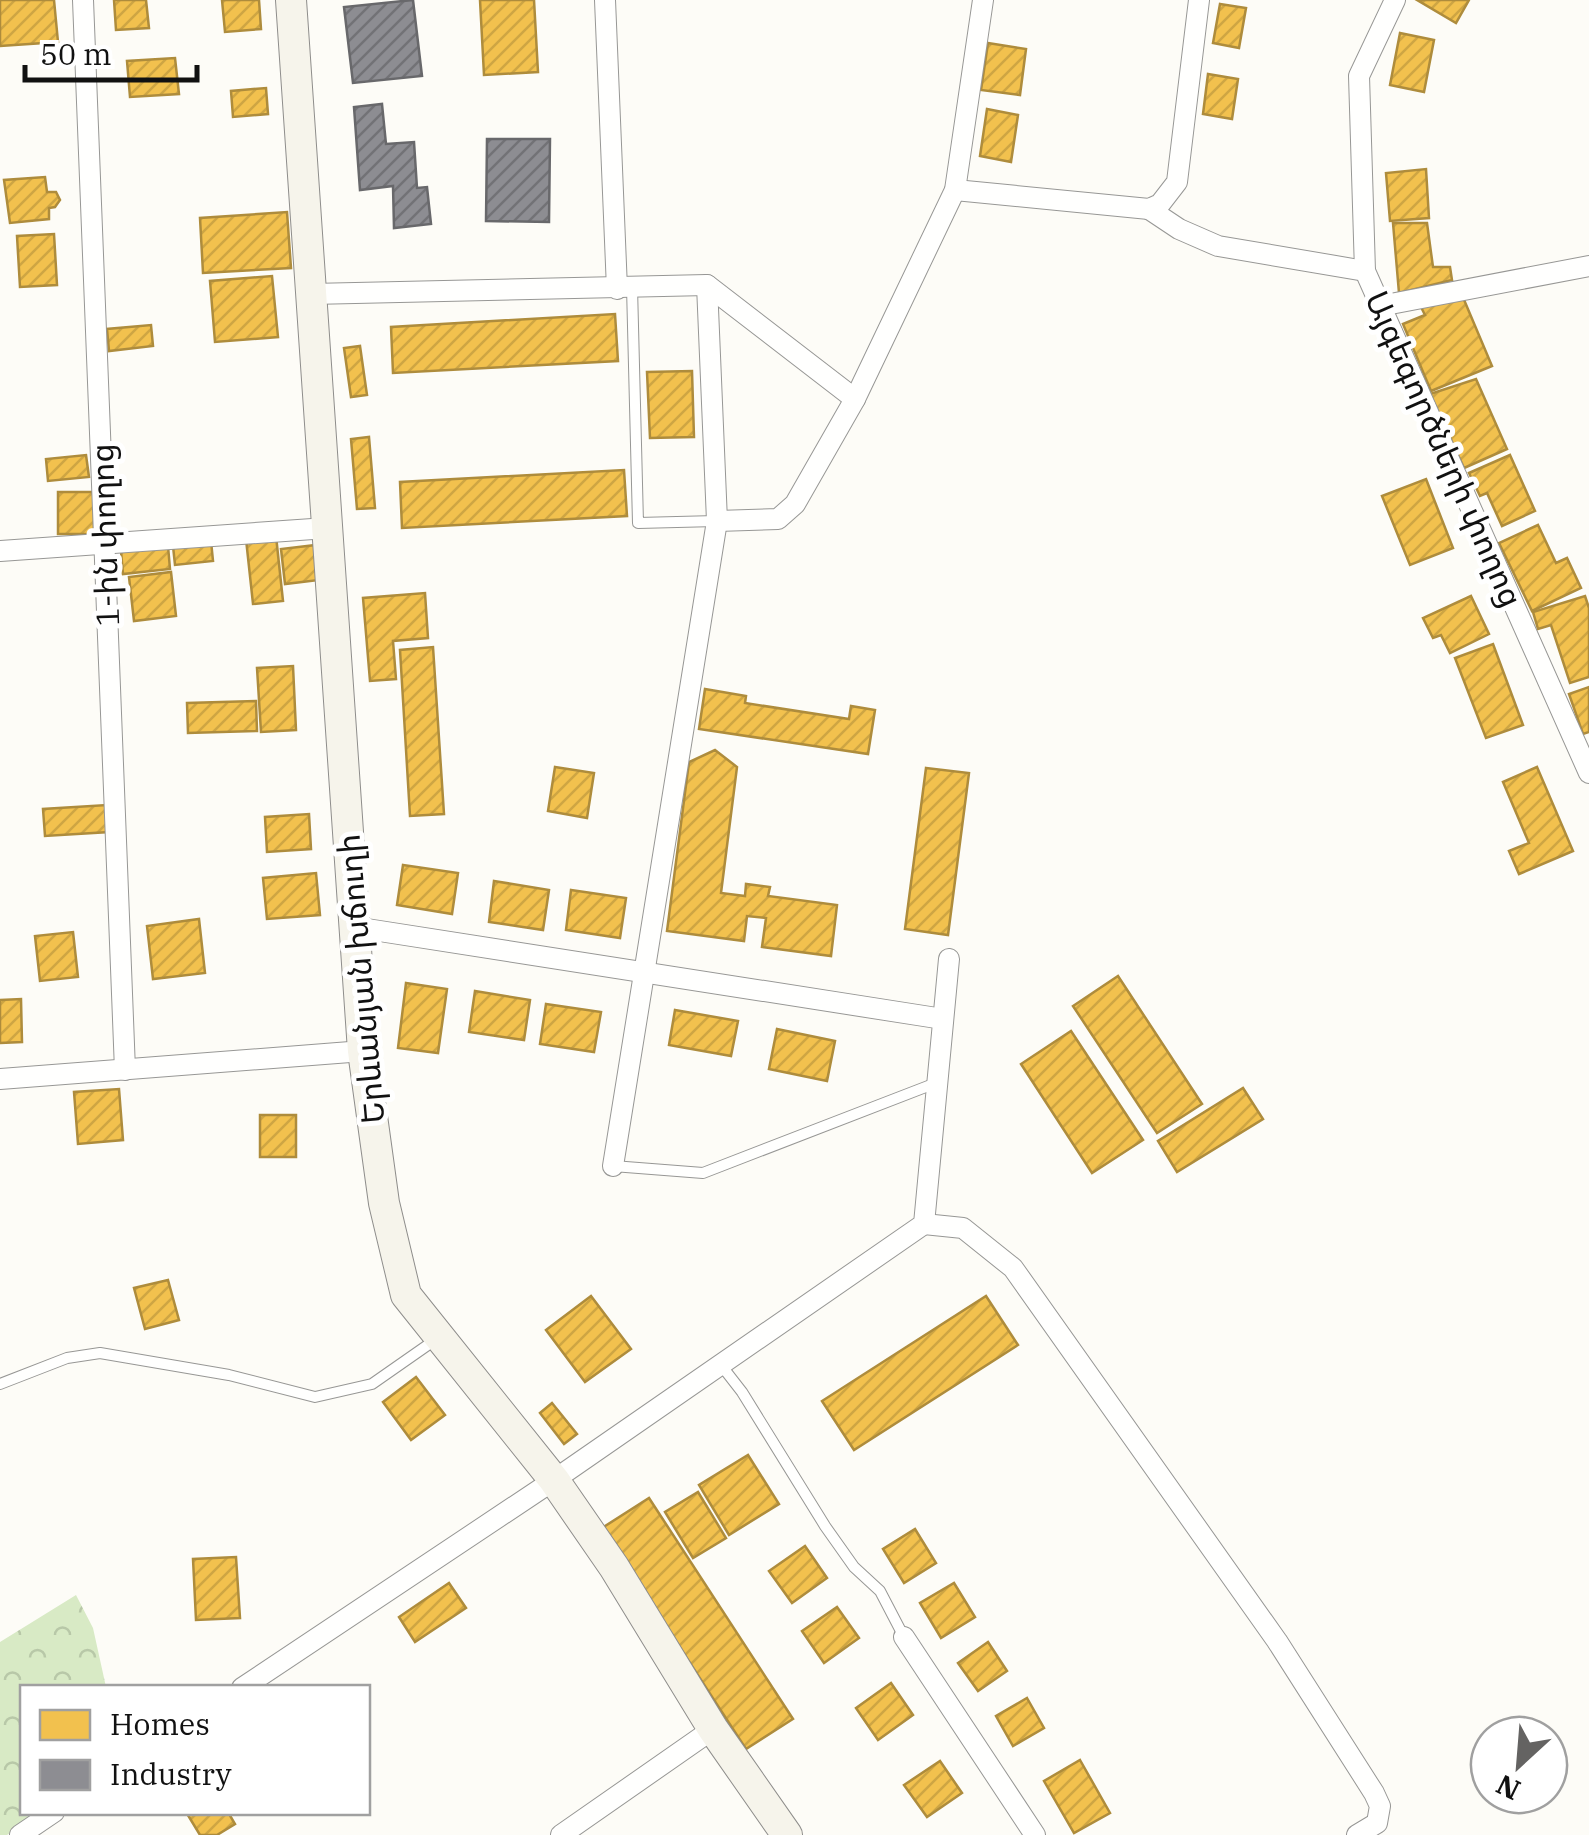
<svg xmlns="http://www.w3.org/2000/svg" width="1589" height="1835" viewBox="0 0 1589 1835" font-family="'IBM Plex Serif','Noto Sans Armenian',serif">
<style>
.forest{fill:url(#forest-crowns)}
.homes{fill:url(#homes-hatch);stroke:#ae8c3c;stroke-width:2.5}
.industry{fill:url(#industry-hatch);stroke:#68686b;stroke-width:2.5}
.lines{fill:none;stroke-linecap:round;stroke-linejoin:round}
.lane-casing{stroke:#979795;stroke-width:12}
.street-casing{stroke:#979795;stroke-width:22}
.secondary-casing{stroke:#8e8d8b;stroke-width:32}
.lane{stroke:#fffffe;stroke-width:10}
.street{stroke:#fffffe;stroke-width:20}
.secondary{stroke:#f6f4eb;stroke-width:30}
.labels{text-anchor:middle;stroke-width:10;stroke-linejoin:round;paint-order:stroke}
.street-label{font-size:32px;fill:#111;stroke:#fff}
</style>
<defs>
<pattern id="forest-crowns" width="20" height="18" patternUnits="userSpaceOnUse" patternTransform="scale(2.5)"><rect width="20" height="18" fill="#d8eac5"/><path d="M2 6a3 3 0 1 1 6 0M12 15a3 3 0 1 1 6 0" fill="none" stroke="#b8c8a8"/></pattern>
<pattern id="homes-hatch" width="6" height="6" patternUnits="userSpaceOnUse" patternTransform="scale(2.5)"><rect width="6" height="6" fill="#f2c14e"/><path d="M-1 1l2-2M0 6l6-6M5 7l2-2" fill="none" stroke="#cea543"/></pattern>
<pattern id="industry-hatch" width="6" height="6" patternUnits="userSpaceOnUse" patternTransform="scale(2.5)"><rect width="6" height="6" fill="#8d8d92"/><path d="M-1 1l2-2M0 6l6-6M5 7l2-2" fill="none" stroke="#727276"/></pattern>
</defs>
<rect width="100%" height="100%" fill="#fdfcf7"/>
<polygon class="forest" points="76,1595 93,1628 106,1687 22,1688 22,1812 41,1813 7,1835 0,1835 0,1642"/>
<g class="homes">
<polygon points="0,0 54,0 58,42 0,46"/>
<polygon points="114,0 146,0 149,28 116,30"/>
<polygon points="222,0 259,0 261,29 225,32"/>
<polygon points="480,0 534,0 538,72 484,75"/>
<polygon points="1417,0 1469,0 1456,23"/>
<polygon points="1220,4 1246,8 1239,48 1213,43"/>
<polygon points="1400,33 1434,40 1424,92 1390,85"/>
<polygon points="988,43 1026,49 1020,95 981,90"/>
<polygon points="175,58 179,94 130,97 127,61"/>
<polygon points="1208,74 1238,79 1232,119 1203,114"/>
<polygon points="266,88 268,114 233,117 231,91"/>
<polygon points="987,109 1018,115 1011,162 980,156"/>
<polygon points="1426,169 1429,218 1390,221 1386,173"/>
<polygon points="45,177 47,192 56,192 60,200 55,207 49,208 49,219 10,223 4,180"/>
<polygon points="287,212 291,268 203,273 200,218"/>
<polygon points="1393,223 1427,223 1433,267 1450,267 1452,280 1399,293"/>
<polygon points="54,234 57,285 20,287 17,236"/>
<polygon points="272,276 278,337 215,342 210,281"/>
<polygon points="1462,295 1492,366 1431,391 1403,324 1425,315 1421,307"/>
<polygon points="615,314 618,361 393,373 391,327"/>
<polygon points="151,325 153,346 109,351 107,329"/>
<polygon points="360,346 367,395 351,397 344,348"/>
<polygon points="692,371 694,437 650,438 647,372"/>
<polygon points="1476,379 1507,449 1464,468 1430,394"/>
<polygon points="369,437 375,508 357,509 351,439"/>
<polygon points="86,455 89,477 48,481 46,459"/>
<polygon points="1510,455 1535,511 1502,526 1487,493 1480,496 1469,473"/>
<polygon points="624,470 627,516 402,528 400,482"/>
<polygon points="1426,479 1453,548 1410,565 1382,496"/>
<rect x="58" y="492" width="36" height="42"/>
<polygon points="1538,525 1556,563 1567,558 1581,588 1532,611 1499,543"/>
<polygon points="276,536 283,601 253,604 246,539"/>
<polygon points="211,541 213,561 175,565 173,546"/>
<polygon points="316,545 319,580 285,584 281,549"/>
<polygon points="168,546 170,569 123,574 121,551"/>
<polygon points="171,572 176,616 134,621 129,577"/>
<polygon points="425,593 428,638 393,641 396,679 370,681 363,598"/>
<polygon points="1471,596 1489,634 1450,653 1441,635 1433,638 1423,618"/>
<polygon points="1585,596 1589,608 1589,677 1570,683 1551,625 1538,629 1533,612"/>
<polygon points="1493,644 1523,725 1486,738 1455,658"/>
<polygon points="433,647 444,814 410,816 400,650"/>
<polygon points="293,666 296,730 261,732 257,668"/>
<polygon points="1589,687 1589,732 1583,734 1569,694"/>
<polygon points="705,689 746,696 745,703 849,719 851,706 875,710 868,754 699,729"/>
<polygon points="256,701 257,731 188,733 187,703"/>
<polygon points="715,750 737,767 721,893 745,896 746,884 770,887 768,896 837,905 831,956 762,947 766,918 747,916 744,941 667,931 689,762"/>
<polygon points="555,767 594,773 587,818 548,811"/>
<polygon points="1537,767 1573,851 1519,874 1509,851 1529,843 1503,782"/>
<polygon points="926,768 969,773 948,935 905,929"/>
<polygon points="107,805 109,832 45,836 43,809"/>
<polygon points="309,814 311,849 267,852 265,817"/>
<polygon points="403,865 458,873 452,914 397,905"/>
<polygon points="316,873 320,915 267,919 263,878"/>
<polygon points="494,881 549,890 543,930 489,922"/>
<polygon points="571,890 626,898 620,938 566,930"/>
<polygon points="199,919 205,973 153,979 147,926"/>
<polygon points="73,932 78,977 40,981 35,936"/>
<polygon points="1118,976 1202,1104 1157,1133 1073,1006"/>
<polygon points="406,983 447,989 438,1053 398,1048"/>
<polygon points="475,991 530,1000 524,1040 469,1032"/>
<polygon points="21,999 22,1042 0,1043 0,1000"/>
<polygon points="546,1004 601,1012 594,1052 540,1044"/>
<polygon points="675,1010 738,1021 731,1056 669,1045"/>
<polygon points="777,1029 835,1041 827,1081 769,1069"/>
<polygon points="1071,1031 1143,1140 1092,1173 1021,1064"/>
<polygon points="1243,1088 1263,1119 1177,1172 1158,1141"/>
<polygon points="119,1089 123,1140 78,1144 74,1092"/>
<rect x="260" y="1115" width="36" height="42"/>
<polygon points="168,1280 179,1320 145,1329 134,1288"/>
<polygon points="591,1296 631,1349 585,1382 546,1330"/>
<polygon points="986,1296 1018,1345 854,1450 822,1401"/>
<polygon points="416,1377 445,1415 411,1440 383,1402"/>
<polygon points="552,1403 577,1434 564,1444 540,1413"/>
<polygon points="748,1455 779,1504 729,1535 699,1485"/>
<polygon points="698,1492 726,1538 693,1558 665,1512"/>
<polygon points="649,1498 793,1719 746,1749 602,1528"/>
<polygon points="915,1529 936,1563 904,1583 883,1549"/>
<polygon points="805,1546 827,1578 792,1603 769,1571"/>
<polygon points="236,1557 240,1618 196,1620 193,1559"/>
<polygon points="449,1583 466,1608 415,1642 399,1617"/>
<polygon points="954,1583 975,1617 941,1638 920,1603"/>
<polygon points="837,1607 859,1638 824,1663 802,1631"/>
<polygon points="988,1642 1007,1671 978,1691 958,1663"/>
<polygon points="891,1683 913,1715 878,1740 856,1708"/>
<polygon points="1027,1698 1044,1728 1013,1746 996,1716"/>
<polygon points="1080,1760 1110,1813 1074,1833 1044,1781"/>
<polygon points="940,1761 962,1793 927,1817 904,1785"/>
<polygon points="186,1812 228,1812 235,1824 217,1835 200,1835"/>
</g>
<g class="industry">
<polygon points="413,0 422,76 353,83 344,7"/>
<polygon points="382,104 386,144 414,142 417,188 427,187 431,224 394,228 393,186 360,190 354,107"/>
<polygon points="487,139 550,139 549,222 486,221"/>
</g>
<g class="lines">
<g class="lane-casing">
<g id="lane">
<polyline points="632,287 638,523 716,521"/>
<polyline points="613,1166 703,1173 936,1083"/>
<polyline points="721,1365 742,1392 825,1526 854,1567 880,1591 904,1637"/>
<polyline points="0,1384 67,1358 100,1353 229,1375 315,1397 372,1384 435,1340"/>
</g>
</g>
<g class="street-casing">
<g id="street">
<polyline points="83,0 125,1070"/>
<polyline points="605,0 617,289"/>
<polyline points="1395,0 1359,76 1365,271 1589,773"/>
<polyline points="955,190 1149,209 1160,204 1177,182 1199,0"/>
<polyline points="1149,209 1179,229 1218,246 1365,271"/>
<polyline points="311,294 707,285 855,399"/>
<polyline points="1380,306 1589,266"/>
<polyline points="717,521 778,519 795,504 855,399 955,190 983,0"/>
<polyline points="0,551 327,528"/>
<polyline points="354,927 943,1019"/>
<polyline points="0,1079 363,1051"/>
<polyline points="613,1166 717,521 707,285"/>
<polyline points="924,1224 963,1228 1013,1268 1277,1641 1374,1793 1380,1806 1377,1823 1357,1835"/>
<polyline points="904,1637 1035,1835"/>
<polyline points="242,1688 554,1480 924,1224 949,959"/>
<polyline points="20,1835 54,1812"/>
<polyline points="561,1835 713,1729"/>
</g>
</g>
<g class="secondary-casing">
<polyline id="secondary" points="291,0 363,1051 384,1203 406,1295 554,1480 614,1567 713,1729 787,1835"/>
</g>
<use href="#lane" class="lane"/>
<use href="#street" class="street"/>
<use href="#secondary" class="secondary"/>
</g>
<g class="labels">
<g class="street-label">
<text transform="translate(1444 449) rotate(66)" y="11">Այգեգործների փողոց</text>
<text transform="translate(105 535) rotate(-92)" y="11">1-ին փողոց</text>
<text transform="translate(361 979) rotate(-95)" y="11">Երևանյան խճուղի</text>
</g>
</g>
<rect x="20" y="1685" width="350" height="130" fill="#ffffff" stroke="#a0a0a0" stroke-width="2.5"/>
<rect x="40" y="1710" width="50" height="30" fill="#f2c14e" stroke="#a0a0a0" stroke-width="2.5"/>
<text x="110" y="1735" font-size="30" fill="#111111">Homes</text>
<rect x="40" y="1760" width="50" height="30" fill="#8d8d92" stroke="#a0a0a0" stroke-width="2.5"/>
<text x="110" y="1785" font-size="30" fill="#111111">Industry</text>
<g transform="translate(1519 1765) rotate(206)"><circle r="48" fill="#ffffff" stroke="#a0a0a0" stroke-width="2.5"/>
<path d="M0-8L18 38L0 25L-18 38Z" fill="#646362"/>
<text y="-15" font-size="28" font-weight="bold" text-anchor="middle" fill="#111111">N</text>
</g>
<path d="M25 65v15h172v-15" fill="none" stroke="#111111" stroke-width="5"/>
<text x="40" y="65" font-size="30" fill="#111111" stroke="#ffffff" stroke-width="8" paint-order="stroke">50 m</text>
</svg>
